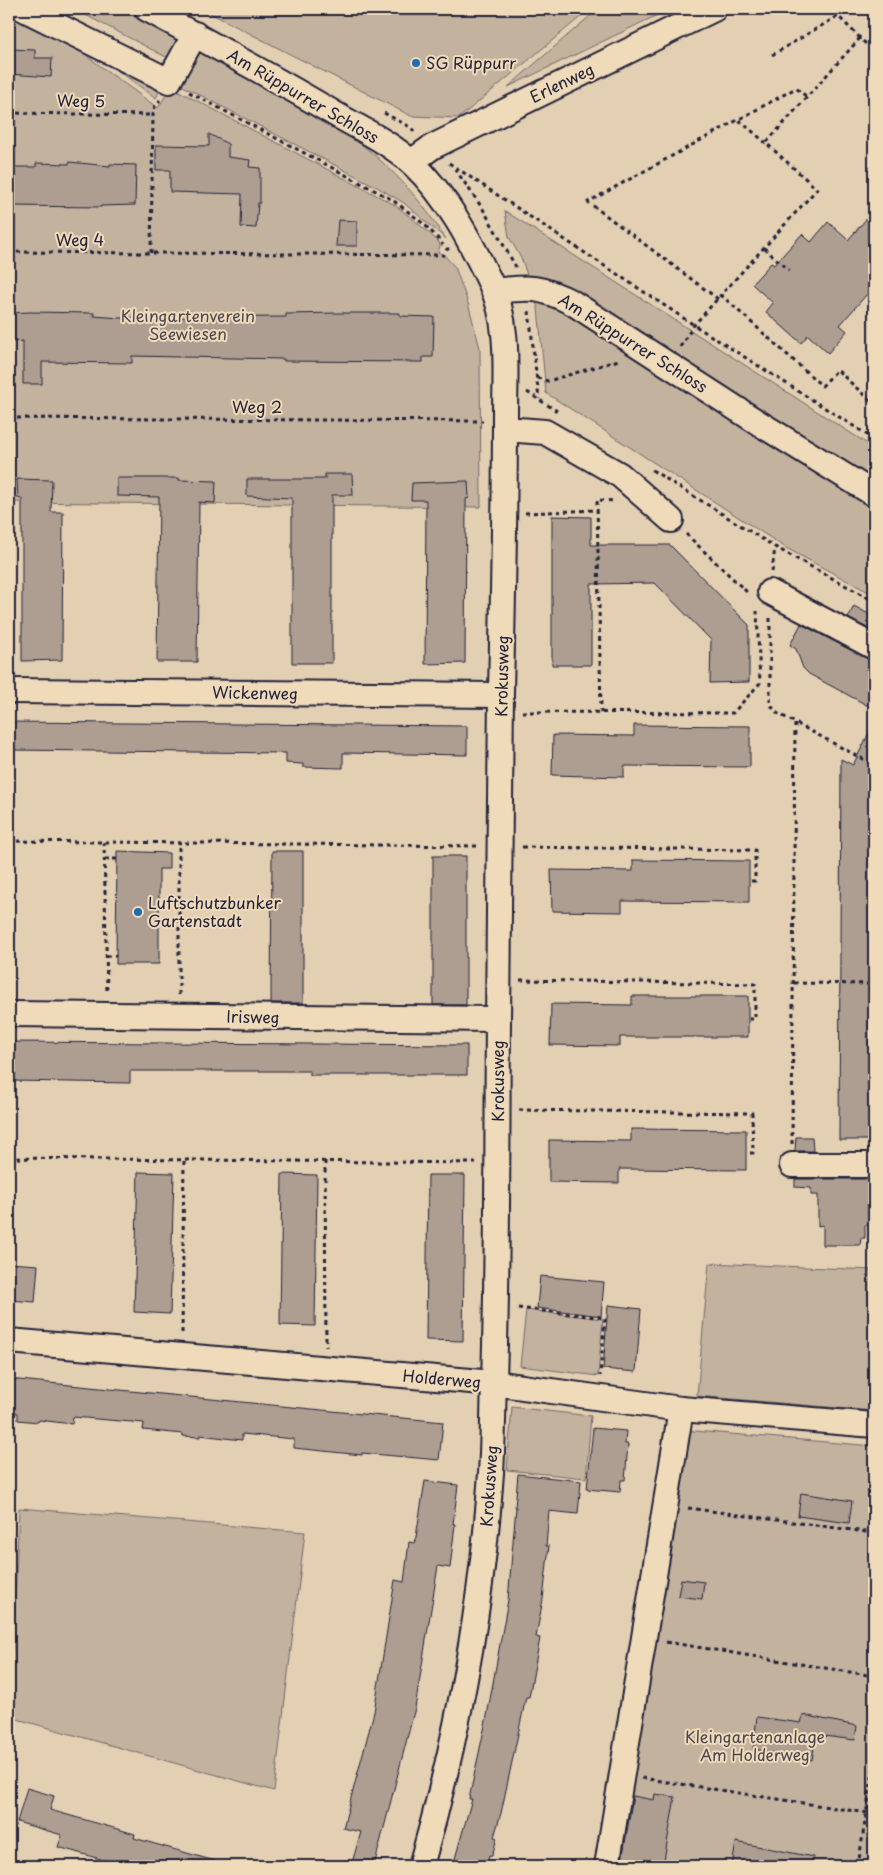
<svg xmlns="http://www.w3.org/2000/svg" width="883" height="1875" viewBox="0 0 883 1875" font-family="'Playpen Sans',sans-serif">
<style>
.green{fill:#c2b29e;stroke:#726a6c}
.building{fill:#ad9e91;stroke:#22223b}
.lines{fill:none;stroke-linecap:round;stroke-linejoin:round}
.minor-casing{stroke:#22223b;stroke-width:28}
.path{stroke:#22223b;stroke-width:3;stroke-dasharray:4 4;stroke-linecap:butt}
.minor{stroke:#efdab9;stroke-width:24}
.poi-dot{fill:#1f6fb2;stroke:#efdab9;stroke-width:2}
.labels{text-anchor:middle;stroke-width:4;stroke-linejoin:round;paint-order:stroke}
.poi-label{font-size:16px;fill:#22223b;stroke:#efdab9;text-anchor:start}
.street-label{font-size:16px;fill:#22223b;stroke:#efdab9}
.park-label{font-size:16px;fill:#4a4654;stroke:#efdab9}
</style>
<rect width="100%" height="100%" fill="#e3cfb2"/>
<filter id="ink" filterUnits="userSpaceOnUse"><feTurbulence type="fractalNoise" baseFrequency=".02" numOctaves="2"/><feDisplacementMap in="SourceGraphic" scale="10" xChannelSelector="R" yChannelSelector="G"/><feConvolveMatrix kernelMatrix="1 2 1 2 8 2 1 2 1" color-interpolation-filters="sRGB"/></filter>
<g filter="url(#ink)">
<g class="green">
<polygon points="74,9 119,9 181,41 172,66 156,67 168,58"/>
<polygon points="202,9 590,9 459,118 411,116"/>
<polygon points="598,9 670,9 508,87"/>
<polygon points="9,11 33,20 90,50 88,57 158,108 171,87 395,205 413,219 439,242 440,246 438,252 444,255 455,267 468,303 480,348 481,507 9,502"/>
<path d="M201 50 360 143C397 173 420 199 446 239L404 203 377 187 175 82 191 52Z"/>
<polygon points="96,55 159,85 156,90 159,92 156,98"/>
<polygon points="505,211 874,448 874,595 786,548 546,393 538,308 522,260 509,237"/>
<polygon points="709,1263 874,1270 874,1411 697,1396"/>
<polygon points="526,1310 603,1319 598,1376 520,1366"/>
<polygon points="512,1407 591,1416 586,1478 507,1470"/>
<polygon points="683,1430 874,1446 874,1866 613,1866"/>
<polygon points="19,1508 305,1532 274,1791 10,1717"/>
</g>
<g class="building">
<polygon points="9,49 35,50 35,58 52,58 51,77 9,74"/>
<polygon points="209,134 228,144 228,157 250,160 249,167 260,168 260,203 258,203 256,228 241,227 242,194 170,192 170,170 156,170 156,145 209,146"/>
<polygon points="69,162 110,166 110,164 136,165 135,205 101,206 101,207 9,206 9,167 36,167 36,163 69,164"/>
<polygon points="874,210 874,286 840,325 847,331 828,353 808,335 801,343 766,312 773,303 752,284 771,263 774,265 802,234 811,242 828,222 848,240"/>
<polygon points="338,220 357,221 357,246 336,246"/>
<polygon points="30,312 94,313 94,316 120,318 286,317 286,314 339,313 400,313 400,316 434,317 433,357 423,357 423,362 284,361 284,359 132,356 132,363 42,362 42,384 23,384 23,341 13,342 13,333 9,334 9,313"/>
<polygon points="325,474 352,474 353,495 332,495 332,663 292,663 292,498 247,496 247,479 325,479"/>
<polygon points="117,478 179,478 179,480 216,481 215,503 199,502 197,662 157,662 159,497 117,496"/>
<polygon points="17,479 52,480 51,512 63,512 62,660 22,661 22,499 18,498"/>
<polygon points="468,481 469,498 466,499 465,663 425,664 426,500 411,500 412,483"/>
<polygon points="552,516 591,517 591,545 670,545 749,625 749,682 710,683 711,640 655,583 591,584 591,665 552,665"/>
<polygon points="854,606 874,617 874,632 848,618"/>
<polygon points="801,624 868,659 874,661 874,709 809,674 803,668 796,649 790,645"/>
<polygon points="9,722 467,726 467,755 343,753 343,768 303,767 303,764 286,763 286,753 9,750"/>
<polygon points="874,723 874,1140 839,1140 841,759 853,765"/>
<polygon points="634,725 750,726 750,767 624,766 624,777 552,775 553,735 634,736"/>
<polygon points="117,851 169,853 169,869 159,869 159,964 116,964"/>
<polygon points="272,851 303,851 303,1003 271,1003"/>
<rect x="433" y="856" width="33" height="149"/>
<polygon points="633,860 749,861 749,902 622,901 622,912 552,911 551,870 633,871"/>
<polygon points="632,996 748,996 748,1037 620,1037 620,1046 550,1045 551,1004 632,1005"/>
<polygon points="9,1042 467,1045 467,1075 310,1075 310,1071 130,1071 130,1083 11,1081 11,1074 9,1074"/>
<polygon points="631,1129 746,1130 746,1170 619,1169 619,1183 549,1182 549,1140 631,1141"/>
<polygon points="796,1137 812,1137 813,1151 795,1151"/>
<polygon points="138,1172 174,1173 170,1314 134,1312"/>
<polygon points="282,1174 317,1175 315,1326 280,1325"/>
<polygon points="428,1175 465,1175 463,1341 426,1340"/>
<polygon points="795,1179 874,1179 874,1196 870,1196 870,1225 865,1225 865,1238 861,1238 860,1245 823,1245 823,1225 818,1226 818,1195 811,1195 811,1188 795,1187"/>
<polygon points="9,1263 38,1265 35,1302 9,1300"/>
<polygon points="540,1276 604,1282 601,1316 537,1308"/>
<polygon points="608,1305 641,1309 636,1372 603,1369"/>
<polygon points="9,1379 443,1422 439,1460 362,1453 362,1455 294,1448 294,1439 242,1434 242,1440 200,1435 200,1437 183,1436 183,1434 143,1430 144,1423 73,1417 72,1424 39,1420 38,1422 18,1420 18,1413 9,1412"/>
<polygon points="593,1428 626,1431 625,1444 628,1444 625,1480 621,1480 620,1492 587,1489"/>
<polygon points="518,1474 581,1481 578,1514 549,1511 546,1546 549,1546 543,1599 536,1637 540,1638 529,1697 526,1697 501,1813 494,1837 497,1838 492,1856 489,1855 486,1866 471,1866 454,1862 472,1799 469,1799 487,1716 508,1600 516,1507 515,1507"/>
<polygon points="425,1481 458,1485 453,1524 455,1524 450,1568 438,1566 415,1708 374,1866 351,1866 361,1832 343,1828 374,1712 395,1580 404,1582 409,1542 415,1543"/>
<polygon points="801,1493 852,1501 849,1523 798,1516"/>
<polygon points="681,1579 704,1582 702,1599 678,1596"/>
<polygon points="803,1715 857,1726 855,1740 816,1735 812,1760 753,1749 757,1717 801,1723"/>
<polygon points="27,1788 54,1796 50,1810 135,1834 134,1838 215,1861 214,1866 125,1866 58,1847 62,1835 17,1822"/>
<polygon points="655,1794 675,1797 663,1866 621,1866 633,1796 654,1800"/>
<polygon points="736,1842 813,1857 813,1866 732,1866"/>
</g>
<g class="lines">
<g class="minor-casing">
<g id="minor">
<polyline points="24,9 169,81 195,34"/>
<path d="M147 9C210 43 273 77 335 114 361 129 391 143 413 164 447 196 471 242 491 284 510 324 505 372 505 415 505 508 503 600 501 692 500 802 499 911 498 1021 497 1141 498 1260 494 1380 493 1411 493 1442 491 1473 482 1606 458 1737 421 1866"/>
<polyline points="411,162 432,147 714,9"/>
<path d="M494 291C531 287 540 286 573 303L754 420 874 494"/>
<polyline points="505,429 545,432 620,475 671,520"/>
<polyline points="770,592 874,647"/>
<polyline points="9,691 501,695"/>
<polyline points="9,1014 498,1019"/>
<polyline points="792,1165 874,1165"/>
<polyline points="9,1341 494,1383 681,1409 874,1425"/>
<polyline points="607,1866 681,1409"/>
</g>
</g>
<g class="path">
<polyline points="838,16 841,9"/>
<polyline points="860,38 766,143 817,189 721,295 822,386 837,370 874,404"/>
<polyline points="772,55 838,16 874,52"/>
<path d="M189 92 391 199C410 213 429 226 443 245"/>
<polyline points="9,113 153,115"/>
<polyline points="384,113 410,127 415,132"/>
<polyline points="739,120 766,143"/>
<polyline points="449,163 694,325 874,439"/>
<polyline points="455,169 483,209 516,267"/>
<polyline points="764,248 789,270"/>
<polyline points="9,252 444,255 447,249 450,249"/>
<polyline points="151,253 153,115 155,106 160,100"/>
<polyline points="718,299 588,202 796,88 807,97"/>
<polyline points="529,311 539,399"/>
<polyline points="680,347 694,325 721,295"/>
<polyline points="537,378 548,381 619,360"/>
<polyline points="527,392 557,411"/>
<polyline points="9,418 483,421"/>
<polyline points="652,470 775,547 874,601"/>
<polyline points="525,513 597,510"/>
<polyline points="686,534 749,594"/>
<polyline points="772,572 775,547"/>
<polyline points="770,618 770,704 777,713 874,765"/>
<polyline points="522,712 733,713 760,683 757,611"/>
<polyline points="601,713 597,500 616,501"/>
<polyline points="9,841 478,846"/>
<polyline points="104,842 107,994"/>
<polyline points="522,847 755,850 755,881 749,881"/>
<polyline points="105,859 117,859"/>
<polyline points="106,956 116,956"/>
<polyline points="520,980 755,984 755,1019 748,1019"/>
<polyline points="794,983 874,984"/>
<polyline points="179,995 179,843"/>
<polyline points="519,1110 752,1113 753,1153 746,1153"/>
<polyline points="792,1144 795,722"/>
<polyline points="9,1158 476,1163"/>
<polyline points="325,1161 326,1347"/>
<polyline points="518,1308 605,1318 600,1376"/>
<polyline points="182,1333 184,1159"/>
<polyline points="688,1508 874,1533"/>
<polyline points="9,1526 11,1534 9,1587"/>
<polyline points="666,1642 874,1676"/>
<polyline points="642,1778 874,1814"/>
<polyline points="9,1861 29,1866"/>
<polyline points="858,1866 874,1764"/>
</g>
<use href="#minor" class="minor"/>
</g>
</g>
<g class="poi-dot">
<circle cx="416" cy="63" r="5"/>
<circle cx="138" cy="912" r="5"/>
</g>
<g class="labels">
<g class="poi-label">
<text x="426" y="69">SG Rüppurr</text>
<text x="148" y="909">Luftschutzbunker<tspan x="148" dy="18">Gartenstadt</tspan></text>
</g>
<g class="street-label">
<text transform="translate(562 83) rotate(-26)" y="6">Erlenweg</text>
<text transform="translate(303 96) rotate(30)" y="6">Am Rüppurrer Schloss</text>
<text transform="translate(81 101) rotate(1)" y="6">Weg 5</text>
<text x="80" y="246">Weg 4</text>
<text transform="translate(633 343) rotate(32)" y="6">Am Rüppurrer Schloss</text>
<text x="257" y="413">Weg 2</text>
<text transform="translate(502 676) rotate(-89)" y="6">Krokusweg</text>
<text transform="translate(255 693) rotate(1)" y="6">Wickenweg</text>
<text transform="translate(253 1017) rotate(1)" y="6">Irisweg</text>
<text transform="translate(498 1081) rotate(-90)" y="6">Krokusweg</text>
<text transform="translate(442 1379) rotate(5)" y="6">Holderweg</text>
<text transform="translate(489 1486) rotate(-86)" y="6">Krokusweg</text>
</g>
<g class="park-label">
<text x="188" y="322">Kleingartenverein<tspan x="188" dy="18">Seewiesen</tspan></text>
<text x="755" y="1743">Kleingartenanlage<tspan x="755" dy="18">Am Holderweg</tspan></text>
</g>
</g>
<rect width="883" height="1875" fill="none" stroke="#efdab9" stroke-width="30"/>
<rect x="15" y="15" width="853" height="1845" fill="none" stroke="#22223b" stroke-width="2" filter="url(#ink)"/>
</svg>
